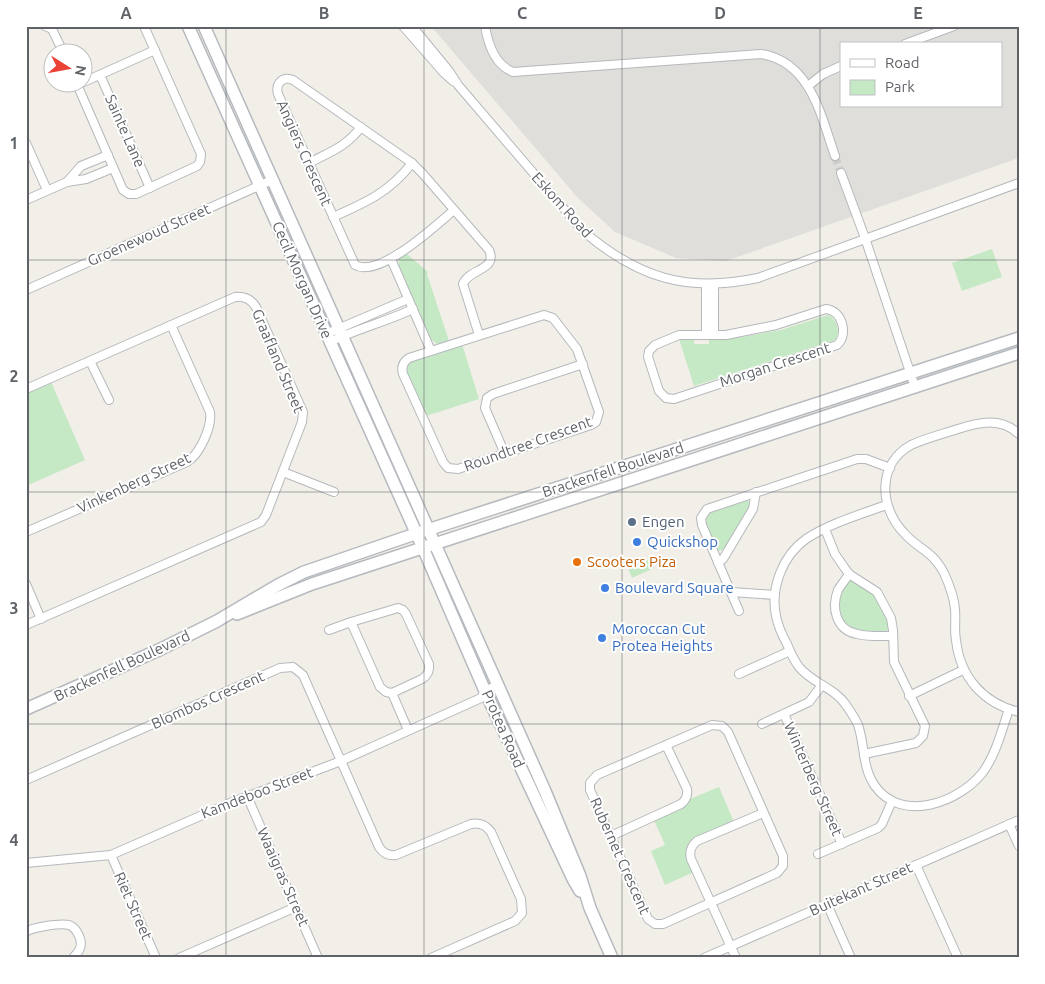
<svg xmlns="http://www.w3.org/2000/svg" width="1045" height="984" viewBox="0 0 1045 984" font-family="Ubuntu,sans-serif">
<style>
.industrial{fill:#e0deda;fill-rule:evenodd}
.green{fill:#c5e8c5}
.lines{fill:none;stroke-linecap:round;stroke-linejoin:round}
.street-tunnel{stroke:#ccccc8;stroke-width:8;stroke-dasharray:8 4;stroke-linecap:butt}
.street-casing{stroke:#b5b8bc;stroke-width:10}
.secondary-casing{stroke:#b6babf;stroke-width:14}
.street{stroke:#fff;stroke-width:8}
.secondary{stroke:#fff;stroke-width:11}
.grid{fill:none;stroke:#5f6368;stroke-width:1;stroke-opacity:0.55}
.service-dot{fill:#5c6f8a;stroke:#fff;stroke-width:2}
.shop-dot{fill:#3f7fe0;stroke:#fff;stroke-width:2}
.food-dot{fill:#e8710a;stroke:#fff;stroke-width:2}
.labels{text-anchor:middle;stroke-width:4;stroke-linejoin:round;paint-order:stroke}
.street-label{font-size:15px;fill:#5f6368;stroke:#fff}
.service-label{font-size:15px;fill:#4e5e75;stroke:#fff;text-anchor:start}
.shop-label{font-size:15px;fill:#366cbe;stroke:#fff;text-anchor:start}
.food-label{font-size:15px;fill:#c56008;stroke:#fff;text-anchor:start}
.neatline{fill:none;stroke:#5f6368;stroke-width:2}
.grid-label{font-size:16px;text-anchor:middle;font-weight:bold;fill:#5f6368}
</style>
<rect width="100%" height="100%" fill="#f1efe8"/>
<path class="industrial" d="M431 26H1019V158L726 261 676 258 615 232 578 198ZM841 44H1001V106H841Z"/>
<g class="green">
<polygon points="992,249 1002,277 962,291 952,263"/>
<polygon points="407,254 428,272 427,274 449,341 437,344 431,339 399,268 399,259"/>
<path d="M828 315C836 318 842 333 835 340L694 386 679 339 694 338V344H709V340L730 339 781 330Z"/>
<polygon points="462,344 479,399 426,416 406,370 406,366 409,362"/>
<polygon points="51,382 85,460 26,486 26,393"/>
<polygon points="745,500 749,502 750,508 725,549 718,551 705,526 705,518 709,511"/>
<polygon points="650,559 654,568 632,578 628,568"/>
<path d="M852 580 874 594 887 618 889 628 886 632C874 634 854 633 845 624 834 613 837 586 852 580Z"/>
<polygon points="719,787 734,822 693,841 694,872 665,885 651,851 665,845 654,820 682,808 690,799"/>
</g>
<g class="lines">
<polyline class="street-tunnel" points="835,156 841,173"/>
<g class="street-casing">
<g id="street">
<polyline points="45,26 52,29 63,52"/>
<polyline points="403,26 444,73 453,81"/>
<path d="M412 26 449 71 458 85 583 231C638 278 687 293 758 278L1019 183"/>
<path d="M485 26C488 44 495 65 513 72L761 54C811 62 821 116 835 156"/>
<polyline points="905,44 954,26"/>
<polyline points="100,75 150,188"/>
<polyline points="76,82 123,190 129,194 136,194 197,166 200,162 201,154 144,26"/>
<polyline points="77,85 155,50"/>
<polyline points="808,86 823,74 841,66"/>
<polyline points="26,143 47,190"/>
<path d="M309 163C330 152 346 147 361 127"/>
<polyline points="841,173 865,238 915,387"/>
<polyline points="67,182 81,166 108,155"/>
<polyline points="26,200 67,182 86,179 113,168"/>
<path d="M454 210C436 225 379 279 355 265L278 94C275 83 283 76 293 80L412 163 423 174 489 250C498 271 469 268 463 284L479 335"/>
<path d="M333 217C365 203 390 192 412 163"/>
<polyline points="391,259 431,351"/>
<polyline points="714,285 714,335"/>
<polyline points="26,290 272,180"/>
<path d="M826 309C842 310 849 335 837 345L674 399 666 398 659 391 648 357 649 351 655 345 679 335H726L776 325Z"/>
<path d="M544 315 553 318 577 349 599 412 596 422 591 425 458 469 448 468 443 462 403 374C401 367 403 362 409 358Z"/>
<polyline points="326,334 408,299"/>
<polyline points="706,335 706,284"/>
<path d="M330 342C357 329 385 322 413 309"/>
<polyline points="90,361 109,400"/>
<path d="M26 389 235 297C244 296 251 299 256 307L303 412 302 422 266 515 261 522 26 625"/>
<path d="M1019 434C1001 417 979 422 958 429 943 434 926 438 911 445 877 464 879 507 904 533 919 550 932 550 944 573 949 584 954 597 955 609 956 620 954 630 956 640 960 676 982 703 1019 712"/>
<polyline points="505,454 485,408 487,398 493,394 583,364"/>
<polyline points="283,472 334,492"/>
<path d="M886 505C860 515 830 523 806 539 783 555 770 588 776 616 778 626 782 635 787 644 790 652 794 660 799 667 812 683 835 688 846 705 850 711 855 718 858 725 865 745 862 768 875 786 902 824 960 802 983 772 996 754 1002 730 1009 709"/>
<polyline points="825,529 835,554 844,567 849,574 877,592 891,618 893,630 894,662 925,726 923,736 916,743 864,754"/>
<path d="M26 532 187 462C200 454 212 427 210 412L171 325"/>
<polyline points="718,563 723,559 753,509 756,492"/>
<path d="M849 574C846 579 841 585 838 590 831 608 836 630 857 634 869 637 881 636 893 636"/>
<polyline points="26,584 41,619"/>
<polyline points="731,592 775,595"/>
<polyline points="739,611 702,525 701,518 707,509 857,459 866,459 890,468"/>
<polyline points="329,630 351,622"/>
<polyline points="739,674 790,651"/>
<path d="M392 693 422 679C428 675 430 671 429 664L406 614 403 610 398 608 351 622 380 687 386 692 392 693 408 730"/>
<polyline points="909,696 963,670"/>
<polyline points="784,714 842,844"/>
<polyline points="762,724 809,702 822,685"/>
<polygon points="712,725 722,726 728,732 783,856 783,866 777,873 663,924 655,924 648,919 590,790 590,783 597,775"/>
<path d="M26 780 280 668 293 667 303 675 379 847C383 853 389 856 396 855L471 824C480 822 486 825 491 832L521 899 522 913 515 921 431 958"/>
<polyline points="247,796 318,958"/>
<polyline points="1009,824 1019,846"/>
<path d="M611 836 681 804C686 800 688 795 687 789L666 745"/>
<polyline points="818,854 878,828 882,824 892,801"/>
<polyline points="111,855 156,958"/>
<polyline points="26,863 111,855 230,803 341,761 481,698 485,691 498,685"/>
<polyline points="916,865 958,958"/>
<polyline points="827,904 851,958"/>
<path d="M26 932C32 927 61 923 69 925 77 928 83 941 80 948 79 952 75 955 73 958"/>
<polyline points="179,958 296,907"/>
<polyline points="704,958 1019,820"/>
<path d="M736 958 691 859C689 851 691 846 697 841L763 813"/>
</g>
</g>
<g class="secondary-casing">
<g id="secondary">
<polyline points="188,26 423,548 485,691 573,879 580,891"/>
<polyline points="204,26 545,791 580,876 590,908 612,958"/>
<polyline points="237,614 312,584 1019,353"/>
<polyline points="26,709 161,649 217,621 278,585 304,572 415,534 1019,338"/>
</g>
</g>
<use href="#street" class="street"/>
<use href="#secondary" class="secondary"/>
</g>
<path class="grid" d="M226 26V958M424 26V958M622 26V958M820 26V958M26 260H1019M26 492H1019M26 724H1019"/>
<circle class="service-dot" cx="632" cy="522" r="5"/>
<g class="shop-dot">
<circle cx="637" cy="542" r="5"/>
<circle cx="605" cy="588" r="5"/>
<circle cx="602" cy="638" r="5"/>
</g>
<circle class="food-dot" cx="577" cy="562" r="5"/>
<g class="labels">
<g class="street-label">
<text transform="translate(125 131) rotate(66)" y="5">Sainte Lane</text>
<text transform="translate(304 153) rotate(66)" y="5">Angiers Crescent</text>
<text transform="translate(562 205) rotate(48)" y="5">Eskom Road</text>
<text transform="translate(149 235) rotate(-24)" y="5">Groenewoud Street</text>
<text transform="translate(302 280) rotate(66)" y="5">Cecil Morgan Drive</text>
<text transform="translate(278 361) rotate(67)" y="5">Graafland Street</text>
<text transform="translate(775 365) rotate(-18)" y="5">Morgan Crescent</text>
<text transform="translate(528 444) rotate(-20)" y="5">Roundtree Crescent</text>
<text transform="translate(613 470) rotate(-18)" y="5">Brackenfell Boulevard</text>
<text transform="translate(134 483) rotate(-25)" y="5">Vinkenberg Street</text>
<text transform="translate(122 666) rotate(-25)" y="5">Brackenfell Boulevard</text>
<text transform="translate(208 700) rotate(-24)" y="5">Blombos Crescent</text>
<text transform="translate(503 729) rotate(66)" y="5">Protea Road</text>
<text transform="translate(813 779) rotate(66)" y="5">Winterberg Street</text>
<text transform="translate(257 793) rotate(-21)" y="5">Kamdeboo Street</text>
<text transform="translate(620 856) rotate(66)" y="5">Rubernet Crescent</text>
<text transform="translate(283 877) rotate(66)" y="5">Waaigras Street</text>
<text transform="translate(861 889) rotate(-24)" y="5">Buitekant Street</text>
<text transform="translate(133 906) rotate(66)" y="5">Riet Street</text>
</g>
<g class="service-label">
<text x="642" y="527">Engen</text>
</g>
<g class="shop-label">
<text x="647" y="547">Quickshop</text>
<text x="615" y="593">Boulevard Square</text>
<text x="612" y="634">Moroccan Cut<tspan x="612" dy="17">Protea Heights</tspan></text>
</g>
<g class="food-label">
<text x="587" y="567">Scooters Piza</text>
</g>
</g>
<rect width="1045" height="984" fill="none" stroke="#ffffff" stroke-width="55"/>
<rect x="840" y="42" width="162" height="65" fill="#ffffff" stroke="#bfc1c3"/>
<rect x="850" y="59" width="25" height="8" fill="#ffffff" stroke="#bfc1c3"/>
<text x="885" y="68" font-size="15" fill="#5f6368">Road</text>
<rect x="850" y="80" width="25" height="15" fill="#c5e8c5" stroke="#bfc1c3"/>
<text x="885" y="92" font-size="15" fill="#5f6368">Park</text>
<g transform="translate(68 68) rotate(101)"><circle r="24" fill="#ffffff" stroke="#bfc1c3"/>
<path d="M0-4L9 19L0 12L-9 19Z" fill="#ea4335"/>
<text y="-8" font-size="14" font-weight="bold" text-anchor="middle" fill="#5f6368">N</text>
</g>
<rect x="28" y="28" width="990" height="928" class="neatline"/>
<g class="grid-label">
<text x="126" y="19">A</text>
<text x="324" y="19">B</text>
<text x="522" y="19">C</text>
<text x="720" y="19">D</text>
<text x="918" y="19">E</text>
<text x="14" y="149">1</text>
<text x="14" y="382">2</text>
<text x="14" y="614">3</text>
<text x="14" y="846">4</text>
</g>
</svg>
